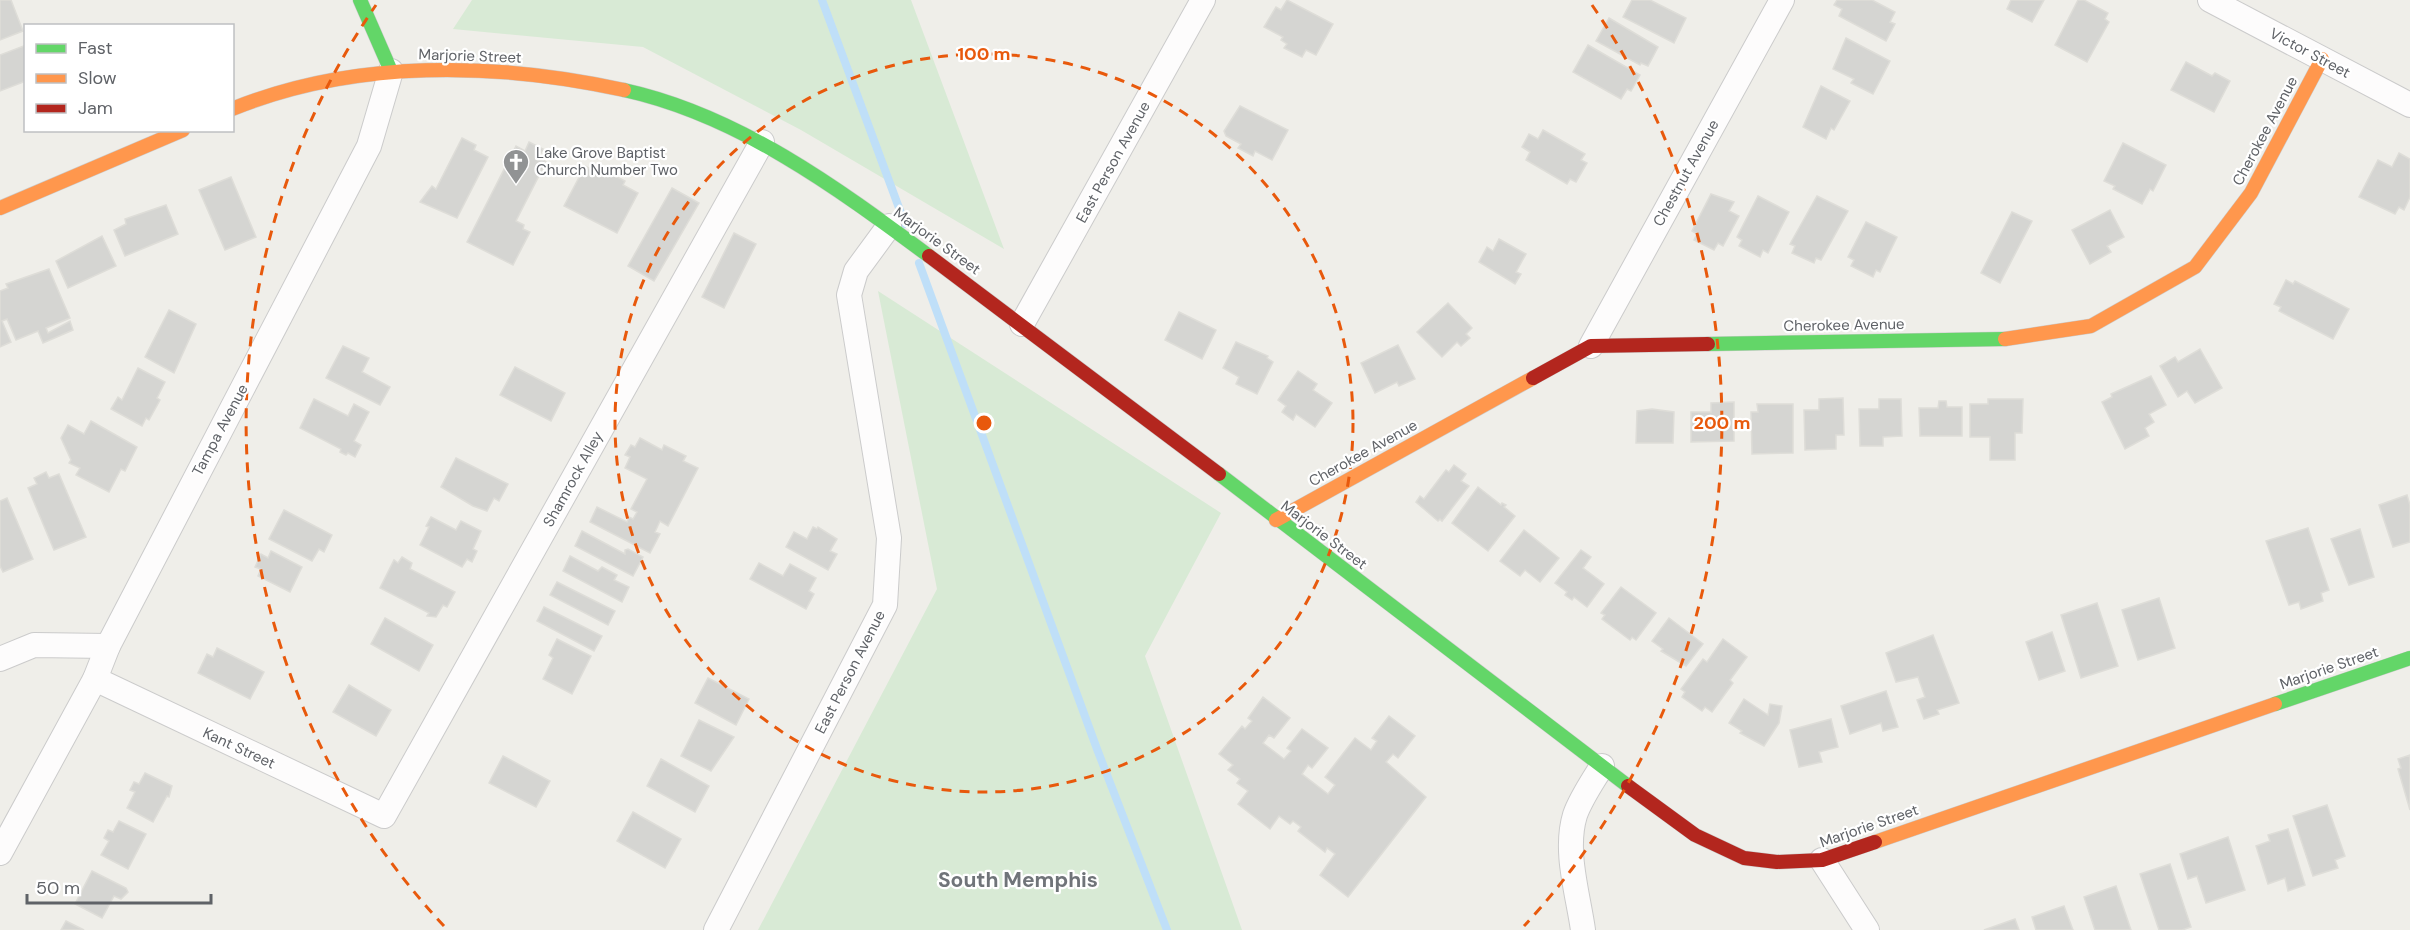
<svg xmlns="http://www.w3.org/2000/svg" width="2410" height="930" viewBox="0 0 2410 930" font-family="'DM Sans',sans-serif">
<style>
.green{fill:#d8ead5}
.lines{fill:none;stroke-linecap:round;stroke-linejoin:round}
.stream{stroke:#bfdff8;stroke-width:8}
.building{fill:#d5d5d2;stroke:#deddd8;stroke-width:1.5}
.street-casing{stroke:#cbcbcb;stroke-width:26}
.fast-casing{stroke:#cbcbcb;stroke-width:15}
.slow-casing{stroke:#cbcbcb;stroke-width:15}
.jam-casing{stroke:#cbcbcb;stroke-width:15}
.street{stroke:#fdfcfc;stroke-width:24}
.fast{stroke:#63d668;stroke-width:14}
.slow{stroke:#ff974d;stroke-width:14}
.jam{stroke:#b3261e;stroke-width:14}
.ring{fill:none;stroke:#e8590c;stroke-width:3;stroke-dasharray:10 8}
.labels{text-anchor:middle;stroke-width:4.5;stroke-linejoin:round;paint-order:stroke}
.street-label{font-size:15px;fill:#5f6267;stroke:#fff}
.poi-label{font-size:15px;fill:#5f6267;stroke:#fff;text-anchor:start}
.district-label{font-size:21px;font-weight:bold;fill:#707479;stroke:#fff}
.centre{fill:#e8590c;stroke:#fff;stroke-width:3}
.ring-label{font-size:18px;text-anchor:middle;font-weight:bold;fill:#e8590c;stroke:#fff;stroke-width:4.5;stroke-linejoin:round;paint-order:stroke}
</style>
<rect width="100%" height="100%" fill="#efeee9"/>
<g class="green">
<polygon points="472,0 911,0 1004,249 801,130 643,47 453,29"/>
<polygon points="878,291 1221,513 1145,656 1242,930 758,930 937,589"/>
</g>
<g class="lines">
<g class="stream">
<polyline points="822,0 905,224"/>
<polyline points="919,263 1097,749 1167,930"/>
</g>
</g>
<g class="building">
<polygon points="0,0 11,0 23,31 0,40"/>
<polygon points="1287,0 1333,24 1316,55 1306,50 1302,57 1284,48 1287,44 1281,40 1283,37 1264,27 1276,7 1281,10"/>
<polygon points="1632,0 1650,0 1686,18 1674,43 1623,17"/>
<polygon points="1837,0 1872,0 1895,12 1890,22 1895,24 1886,41 1839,16 1842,9 1834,5"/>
<polygon points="2011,0 2044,0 2032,22 2007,9"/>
<polygon points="2078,0 2084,0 2108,13 2105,19 2109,22 2087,62 2055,45"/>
<polygon points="1609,18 1658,47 1648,66 1641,63 1640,65 1596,41"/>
<polygon points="1846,38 1890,61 1873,94 1851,83 1854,79 1833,69"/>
<polygon points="26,45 26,81 0,91 0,55"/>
<polygon points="1588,45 1640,75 1631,91 1627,89 1621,99 1573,72"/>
<polygon points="2186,62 2212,76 2215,73 2230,81 2214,112 2171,90"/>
<polygon points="1821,86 1850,101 1834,130 1831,128 1826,139 1803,127"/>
<polygon points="1240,106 1288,130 1272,160 1255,151 1253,156 1238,148 1241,144 1226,136 1224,131"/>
<polygon points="1543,130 1585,154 1581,160 1587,163 1576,182 1570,179 1567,184 1526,160 1530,152 1522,147 1529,134 1538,139"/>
<polygon points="462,138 476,145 474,150 488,157 457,218 420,202 432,186 436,189"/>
<polygon points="529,142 543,149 539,157 546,162 516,221 524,225 523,229 530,232 513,265 467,242 516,146 525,151"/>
<polygon points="2123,143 2166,165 2153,191 2150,189 2142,204 2113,189 2115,186 2104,181"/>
<polygon points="2399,153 2410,159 2410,197 2404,210 2399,207 2395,214 2359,197 2378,160 2392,167"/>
<polygon points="585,166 605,177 608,172 625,181 623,185 638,193 617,233 564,206"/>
<polygon points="231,177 256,237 225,250 199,190"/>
<polygon points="672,188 699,203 654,281 628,266"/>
<polygon points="1711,194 1734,202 1729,211 1739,216 1723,246 1718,243 1714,250 1694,240 1697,234 1692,231"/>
<polygon points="1758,196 1789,212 1768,253 1763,250 1760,257 1739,246 1742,240 1737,237"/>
<polygon points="1817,196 1848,211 1821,260 1816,258 1814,263 1792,253 1795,246 1790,244"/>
<polygon points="166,205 178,234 125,256 114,230 126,224 125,219"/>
<polygon points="2110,210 2124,237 2107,246 2111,252 2090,264 2072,230"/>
<polygon points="2012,212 2032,221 2000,283 1981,273"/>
<polygon points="1866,222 1897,237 1880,272 1876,270 1873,277 1851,266 1854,260 1848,257"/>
<polygon points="734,233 756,244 724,308 702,297"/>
<polygon points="102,236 116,266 68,288 56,261"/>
<polygon points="1499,239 1526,254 1516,272 1521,274 1515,284 1479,262 1487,247 1493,251"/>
<polygon points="49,269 70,318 46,328 48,333 70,321 73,330 43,343 38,331 16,340 7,319 2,321 11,342 0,347 0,291 8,288 6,284"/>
<polygon points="2286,280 2293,284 2295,281 2349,309 2333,339 2279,311 2281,307 2274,304"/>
<polygon points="1448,303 1472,328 1466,334 1470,338 1461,346 1457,342 1442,357 1417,332"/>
<polygon points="169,310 196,324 174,373 145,357"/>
<polygon points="1179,312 1216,330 1202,359 1165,340"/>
<polygon points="1236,342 1268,356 1267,358 1273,362 1257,394 1236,384 1239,377 1223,368"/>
<polygon points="1398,345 1415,379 1399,386 1397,382 1375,393 1361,363"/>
<polygon points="343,346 369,358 362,372 390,387 380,405 326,378"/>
<polygon points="2200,349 2222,388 2195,403 2187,391 2178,397 2160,366 2175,357 2178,362"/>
<polygon points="515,367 565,393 551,421 500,395"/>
<polygon points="138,368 165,382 157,398 160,400 149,420 146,418 142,426 111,409 118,397 122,400"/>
<polygon points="1298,371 1317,384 1313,390 1332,403 1315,427 1296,414 1293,420 1282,412 1286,406 1278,400"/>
<polygon points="2151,376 2166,405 2149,414 2154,422 2145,428 2149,436 2125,449 2102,402 2112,397 2111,394"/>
<polygon points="1843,398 1844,435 1836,435 1836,449 1805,450 1804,410 1819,410 1819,399"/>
<polygon points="314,399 348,416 354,404 369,412 354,441 361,445 355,457 348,453 346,455 340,452 341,449 300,428"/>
<polygon points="1879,399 1901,399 1902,436 1883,437 1883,446 1860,446 1859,409 1879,409"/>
<polygon points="1988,399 2023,399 2022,433 2015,433 2015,460 1990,460 1990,437 1970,437 1970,404 1988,404"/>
<polygon points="1939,401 1946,401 1947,407 1962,407 1962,436 1920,436 1919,408 1938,408"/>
<polygon points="1734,402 1734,441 1691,442 1691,412 1711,412 1711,403"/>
<polygon points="1757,404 1793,404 1793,453 1752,454 1751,412 1758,412"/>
<polygon points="1652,409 1674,412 1673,443 1636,443 1637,411"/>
<polygon points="91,421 137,447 125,471 121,469 109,492 76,475 80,468 69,463 71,460 61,438 68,425 84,434"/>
<polygon points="640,438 662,450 664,445 686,456 683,461 698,468 668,526 660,521 655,532 660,534 650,553 590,522 597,507 627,522 629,517 633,519 637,512 631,509 647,479 625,468 630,457 625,455 631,445 635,447"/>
<polygon points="456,458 508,484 499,501 494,498 487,511 473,506 441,487"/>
<polygon points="1454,465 1466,474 1461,481 1469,486 1442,521 1440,519 1438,521 1416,502 1420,496 1424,499 1446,470 1449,472"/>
<polygon points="46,472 49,478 59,474 86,537 54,550 28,488 37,484 34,478"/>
<polygon points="1478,487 1501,505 1502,503 1506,505 1504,507 1515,516 1488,551 1452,523"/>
<polygon points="2407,495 2410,505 2410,542 2393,547 2379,505"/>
<polygon points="7,498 33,559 3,572 0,566 0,501"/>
<polygon points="284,510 332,535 324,552 319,549 312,561 269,539"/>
<polygon points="431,517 456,530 461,521 481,531 473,549 477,551 472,562 467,559 462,567 420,545 429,527 426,526"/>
<polygon points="813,527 817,529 818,527 837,539 830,551 837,554 828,570 786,547 794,532 807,539"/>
<polygon points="2308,528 2329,590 2321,593 2323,601 2301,609 2299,602 2289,605 2266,541"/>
<polygon points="2360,529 2374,577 2349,585 2331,539"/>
<polygon points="1524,530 1559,558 1540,582 1525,570 1520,576 1500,561"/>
<polygon points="582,531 625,554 625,550 628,549 643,557 633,576 575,546"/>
<polygon points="1581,550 1591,557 1583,568 1604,584 1587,607 1574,597 1572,600 1565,595 1567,592 1555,583"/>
<polygon points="271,551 302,567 290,592 258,576 261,569 255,567 261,554 268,558"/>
<polygon points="570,556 598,571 602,567 617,575 614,580 629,587 622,602 563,571"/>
<polygon points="402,557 412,563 410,569 455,592 447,607 443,605 436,617 427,616 429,613 380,588 394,560 398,563"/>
<polygon points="759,563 783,576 790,564 816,578 809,591 814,594 806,609 750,579"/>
<polygon points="557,582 615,611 608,625 550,595"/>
<polygon points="1621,587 1656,613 1636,640 1632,637 1630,640 1602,619 1605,615 1601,613"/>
<polygon points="2159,598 2175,648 2138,660 2122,610"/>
<polygon points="2097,603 2118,666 2081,678 2061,615"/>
<polygon points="544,607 602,636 594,651 537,621"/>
<polygon points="385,618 433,645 419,671 371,644"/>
<polygon points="1669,618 1703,644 1686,666 1661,651 1663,649 1652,641"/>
<polygon points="2052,632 2065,671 2039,680 2026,642"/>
<polygon points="1933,635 1959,703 1937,710 1939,714 1924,719 1917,700 1925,697 1918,677 1896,682 1886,653"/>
<polygon points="557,639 591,656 572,694 543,679 553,658 549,655"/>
<polygon points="1723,639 1747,657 1730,680 1733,683 1712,712 1705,707 1702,711 1682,697 1685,692 1681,689 1703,659 1707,662"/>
<polygon points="217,648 264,672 250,699 198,673 207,654 213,657"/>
<polygon points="708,678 749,699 736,725 695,703"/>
<polygon points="349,685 391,710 376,736 333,712"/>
<polygon points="1886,691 1898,727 1883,731 1881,723 1850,734 1841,706"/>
<polygon points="1263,697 1290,718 1274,738 1269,735 1263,743 1284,759 1291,751 1287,748 1302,729 1328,748 1312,768 1308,765 1302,774 1328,794 1335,785 1325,777 1355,738 1371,750 1377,741 1372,738 1389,716 1415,736 1398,758 1393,754 1386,762 1426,797 1348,897 1320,875 1335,854 1327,848 1325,852 1298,831 1301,827 1293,821 1290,824 1279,816 1270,829 1238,804 1248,791 1237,783 1240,779 1228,770 1233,765 1219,754 1242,726 1245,729 1252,721 1248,718"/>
<polygon points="1744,699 1768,715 1770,704 1782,706 1779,723 1764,746 1740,733 1742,731 1729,723"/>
<polygon points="1831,719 1838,747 1819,752 1822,762 1799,767 1790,730"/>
<polygon points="699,720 734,737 711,771 681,756"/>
<polygon points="2410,755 2410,810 2398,769 2401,768 2398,759"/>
<polygon points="503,756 550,781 536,807 489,783"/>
<polygon points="661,759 709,786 695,812 647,786"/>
<polygon points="145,773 172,786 169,797 167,796 153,822 127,808 135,792 130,790 134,782 139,784"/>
<polygon points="2327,805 2345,856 2335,860 2338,868 2313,876 2293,816"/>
<polygon points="633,812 681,839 665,868 617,841"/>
<polygon points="119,821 146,834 128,869 101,855 109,841 104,838 108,830 113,832"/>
<polygon points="2288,829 2305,885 2288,891 2285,878 2268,884 2256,846 2270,841 2268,835"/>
<polygon points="2228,837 2245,890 2206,903 2197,876 2188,879 2180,854"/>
<polygon points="2170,864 2191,927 2182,930 2159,930 2140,874"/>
<polygon points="92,871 126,888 128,892 121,899 114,896 102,918 75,904"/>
<polygon points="2116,886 2131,930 2095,930 2084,897"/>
<polygon points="2064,906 2073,930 2036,930 2032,917"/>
<polygon points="2015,919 2019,930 1984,930"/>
<polygon points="66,921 84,930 61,930"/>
</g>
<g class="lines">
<g class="street-casing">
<g id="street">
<polyline points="2210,0 2410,105"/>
<polyline points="1022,324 1203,0"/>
<polyline points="1591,346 1782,0"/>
<polyline points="0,659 34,645 108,646"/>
<polyline points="95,679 384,816 762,142"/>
<polyline points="0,853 95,679 108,646 369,146 391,71"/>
<polyline points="1822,860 1867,930"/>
<polyline points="716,930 885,605 889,538 849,295 856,271 889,226"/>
<path d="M1583 930C1578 894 1564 851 1575 815 1581 798 1593 781 1602 766"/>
</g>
</g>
<g class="fast-casing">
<g id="fast">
<polyline points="360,0 391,71"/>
<path d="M624 90C738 115 836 187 929 256"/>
<polyline points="1708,344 2005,339"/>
<polyline points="1219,474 1628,786"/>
<polyline points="2275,704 2410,658"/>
</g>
</g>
<g class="slow-casing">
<g id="slow">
<path d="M232 109C355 59 496 62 624 90"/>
<polyline points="0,208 183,130"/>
<polyline points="2005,339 2091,326 2195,267 2251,193 2322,59"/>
<polyline points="1276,520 1533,378"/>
<polyline points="1875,842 2275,704"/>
</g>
</g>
<g class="jam-casing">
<g id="jam">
<polyline points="929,256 1219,474"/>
<polyline points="1533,378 1591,346 1708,344"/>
<polyline points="1628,786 1695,835 1744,858 1777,862 1822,860 1875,842"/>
</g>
</g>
<use href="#street" class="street"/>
<use href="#fast" class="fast"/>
<use href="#slow" class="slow"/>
<use href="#jam" class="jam"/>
</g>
<g class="ring">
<circle cx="984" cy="423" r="369"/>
<path d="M444 926A738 738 0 0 1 376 5M1592 5A738 738 0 0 1 1524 926"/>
</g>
<defs>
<g id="church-pin" transform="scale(1.35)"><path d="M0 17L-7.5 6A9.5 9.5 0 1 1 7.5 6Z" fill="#919394" stroke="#fff"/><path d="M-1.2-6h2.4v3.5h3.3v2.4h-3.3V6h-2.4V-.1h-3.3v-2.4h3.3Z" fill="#fff"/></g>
</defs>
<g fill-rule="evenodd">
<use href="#church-pin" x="516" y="162"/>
</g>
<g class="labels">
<g class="street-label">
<text transform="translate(2310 53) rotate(28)" y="5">Victor Street</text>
<text transform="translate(470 56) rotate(2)" y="5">Marjorie Street</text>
<text transform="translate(2265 131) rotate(-62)" y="5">Cherokee Avenue</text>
<text transform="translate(1113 162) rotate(-61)" y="5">East Person Avenue</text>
<text transform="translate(1686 173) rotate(-61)" y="5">Chestnut Avenue</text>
<text transform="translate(937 241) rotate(36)" y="5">Marjorie Street</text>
<text transform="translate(1844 325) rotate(-1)" y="5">Cherokee Avenue</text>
<text transform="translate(220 430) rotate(-62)" y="5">Tampa Avenue</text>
<text transform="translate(1363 453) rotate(-29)" y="5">Cherokee Avenue</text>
<text transform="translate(573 479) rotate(-61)" y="5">Shamrock Alley</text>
<text transform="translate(1324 535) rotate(37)" y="5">Marjorie Street</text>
<text transform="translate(2329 668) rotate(-19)" y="5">Marjorie Street</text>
<text transform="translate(850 672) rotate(-63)" y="5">East Person Avenue</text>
<text transform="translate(239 748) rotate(25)" y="5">Kant Street</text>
<text transform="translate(1869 826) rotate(-19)" y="5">Marjorie Street</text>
</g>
<g class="poi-label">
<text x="536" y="158">Lake Grove Baptist<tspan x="536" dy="17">Church Number Two</tspan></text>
</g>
<g class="district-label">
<text x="1018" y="887">South Memphis</text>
</g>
</g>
<circle cx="984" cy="423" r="9" class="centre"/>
<g class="ring-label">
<text x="984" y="60">100 m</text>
<text x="1722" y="429">200 m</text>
</g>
<rect x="24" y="24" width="210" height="108" fill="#ffffff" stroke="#bfc0c2" stroke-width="1.5"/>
<rect x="36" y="44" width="30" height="9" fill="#63d668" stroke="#bfc0c2" stroke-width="1.5"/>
<text x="78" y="54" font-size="18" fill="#5f6267">Fast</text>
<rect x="36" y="74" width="30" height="9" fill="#ff974d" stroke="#bfc0c2" stroke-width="1.5"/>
<text x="78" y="84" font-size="18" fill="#5f6267">Slow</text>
<rect x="36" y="104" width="30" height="9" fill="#b3261e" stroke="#bfc0c2" stroke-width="1.5"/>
<text x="78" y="114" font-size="18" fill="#5f6267">Jam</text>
<path d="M27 894v9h184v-9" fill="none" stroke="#5f6267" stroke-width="3"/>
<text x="36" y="894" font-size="18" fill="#5f6267" stroke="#ffffff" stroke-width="4.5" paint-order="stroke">50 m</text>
</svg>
